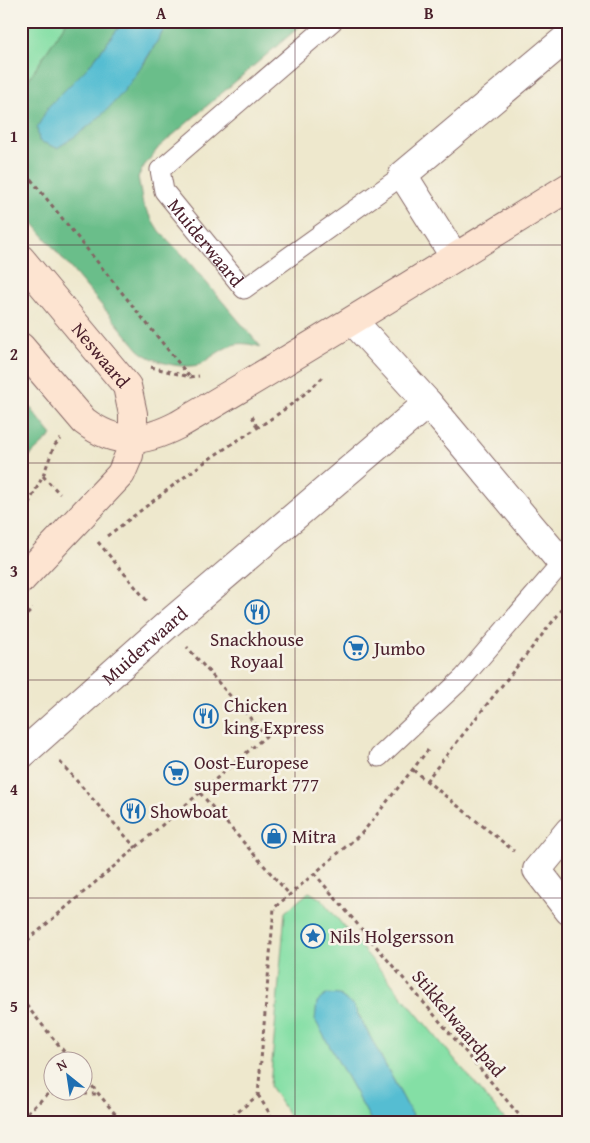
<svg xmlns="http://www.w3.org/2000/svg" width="590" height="1143" viewBox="0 0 590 1143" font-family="'Gentium Book Plus',serif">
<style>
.green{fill:#84dfa5;stroke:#677f68}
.forest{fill:#6bbe8a;stroke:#5a6e5a}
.water{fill:#55bdd2;stroke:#506e7e}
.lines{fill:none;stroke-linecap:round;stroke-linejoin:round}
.lane-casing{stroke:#836564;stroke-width:21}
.street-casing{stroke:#836564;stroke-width:30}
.secondary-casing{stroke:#836564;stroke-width:30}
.path{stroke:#836564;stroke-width:3;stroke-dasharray:4 4;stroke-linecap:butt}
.lane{stroke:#fff;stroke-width:19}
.street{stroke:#fff;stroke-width:28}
.secondary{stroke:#fde4d1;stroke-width:28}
.grid{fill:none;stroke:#4a1f2b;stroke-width:1;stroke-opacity:0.55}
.labels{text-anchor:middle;stroke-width:5;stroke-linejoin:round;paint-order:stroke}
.street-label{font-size:19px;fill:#4a1f2b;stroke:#f7f3e8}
.poi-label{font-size:19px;fill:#4a1f2b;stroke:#f7f3e8;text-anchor:start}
.neatline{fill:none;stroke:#4a1f2b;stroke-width:2}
.grid-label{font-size:16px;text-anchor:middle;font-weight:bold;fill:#4a1f2b}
</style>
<rect width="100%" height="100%" fill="#f7f3e8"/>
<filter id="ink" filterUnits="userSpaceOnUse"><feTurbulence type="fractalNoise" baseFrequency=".02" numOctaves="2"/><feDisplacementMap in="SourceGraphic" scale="10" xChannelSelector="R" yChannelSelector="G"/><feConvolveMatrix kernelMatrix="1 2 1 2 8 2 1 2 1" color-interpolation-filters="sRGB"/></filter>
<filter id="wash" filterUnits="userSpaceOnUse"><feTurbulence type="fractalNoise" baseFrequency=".0096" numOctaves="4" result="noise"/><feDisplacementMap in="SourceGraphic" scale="20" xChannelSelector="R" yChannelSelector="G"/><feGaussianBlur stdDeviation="1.12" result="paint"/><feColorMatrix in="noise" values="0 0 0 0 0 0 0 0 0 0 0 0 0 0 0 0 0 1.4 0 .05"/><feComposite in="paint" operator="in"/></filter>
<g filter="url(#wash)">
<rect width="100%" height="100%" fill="#eee8cd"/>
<g class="green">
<polygon points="33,21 67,21 21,91 21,40"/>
<polygon points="309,892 321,899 507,1122 416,1122 353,1005 339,995 316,1020 372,1122 293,1122 270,1086 285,912"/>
</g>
<g class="forest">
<path d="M67 21H124L89 66 142 67 169 21H306L159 147 144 166 138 177 143 205 159 231 183 255 261 347C237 340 231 344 211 357 207 360 202 364 198 365 179 369 153 362 139 350L21 209V91Z"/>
<polygon points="21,396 52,435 21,464"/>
</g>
<g class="water">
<path d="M124 21H169C136 78 115 113 57 148L39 141 37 128 48 107 89 66Z"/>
<polygon points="327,994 339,995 353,1005 416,1122 372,1122 315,1020 317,1002"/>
</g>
</g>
<g filter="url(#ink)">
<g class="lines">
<g class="lane-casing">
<g id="lane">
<path id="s1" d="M333 21 160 170 164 191 244 289 403 175"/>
<polyline points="379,757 463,678 562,563"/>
</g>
</g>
<g class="street-casing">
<g id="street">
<polyline points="454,256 403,175 569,36"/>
<polyline points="353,321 428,403 562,563"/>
<path id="s2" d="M21 755 167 625 428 403"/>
<polyline points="569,831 537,870 569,911"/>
</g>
</g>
<g class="secondary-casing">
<g id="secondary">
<path id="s3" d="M21 259 127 386 133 414V427L129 455 121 474 21 580"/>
<path d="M21 347 84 421C117 446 143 443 178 425 310 348 439 267 569 187"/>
</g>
</g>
<g class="path">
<polyline points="21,27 25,21"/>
<polyline points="21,167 189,376"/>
<polyline points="151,367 190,377 199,376"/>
<polyline points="252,416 258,429"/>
<polyline points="43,476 60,494"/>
<polyline points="21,518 43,476 54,446 61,439"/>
<path d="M107 536C140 512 171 486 205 462 245 434 290 411 325 375"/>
<polyline points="98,542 148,602"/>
<polyline points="21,620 33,609"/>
<polyline points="60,762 136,848"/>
<polyline points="413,770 514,851"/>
<polyline points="426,781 569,601"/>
<polyline points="200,793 289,894"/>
<polyline points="314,873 525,1122"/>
<polyline points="21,946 266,736 187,647"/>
<polyline points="21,999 71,1060"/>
<polyline points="82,1074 122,1122"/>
<polyline points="258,1095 275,1122"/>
<polyline points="21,1118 48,1094 99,1094"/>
<polyline points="226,1122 258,1095 274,908 363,832 428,750"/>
</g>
<use href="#lane" class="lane"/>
<use href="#street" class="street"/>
<use href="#secondary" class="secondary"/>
</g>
</g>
<path class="grid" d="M295 21V1122M21 245H569M21 463H569M21 680H569M21 898H569"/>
<defs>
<g id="restaurant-ring" transform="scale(1.25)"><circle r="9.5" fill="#f7f3e8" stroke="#1f6fb2" stroke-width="1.5"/><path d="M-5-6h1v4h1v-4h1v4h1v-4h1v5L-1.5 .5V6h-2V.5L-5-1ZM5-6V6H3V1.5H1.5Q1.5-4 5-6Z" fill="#1f6fb2"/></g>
<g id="supermarket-ring" transform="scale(1.25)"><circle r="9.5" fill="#f7f3e8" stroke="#1f6fb2" stroke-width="1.5"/><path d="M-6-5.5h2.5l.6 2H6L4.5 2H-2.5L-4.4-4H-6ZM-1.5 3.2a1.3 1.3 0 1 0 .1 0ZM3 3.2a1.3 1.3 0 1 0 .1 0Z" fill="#1f6fb2"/></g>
<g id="shop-ring" transform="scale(1.25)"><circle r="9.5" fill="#f7f3e8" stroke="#1f6fb2" stroke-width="1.5"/><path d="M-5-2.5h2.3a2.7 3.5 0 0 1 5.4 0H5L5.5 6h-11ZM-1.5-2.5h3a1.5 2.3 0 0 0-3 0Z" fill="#1f6fb2"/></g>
<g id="sight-ring" transform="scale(1.25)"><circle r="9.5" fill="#f7f3e8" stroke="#1f6fb2" stroke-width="1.5"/><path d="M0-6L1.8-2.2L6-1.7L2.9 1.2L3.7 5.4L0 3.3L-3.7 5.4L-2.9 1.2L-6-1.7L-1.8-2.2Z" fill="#1f6fb2"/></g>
</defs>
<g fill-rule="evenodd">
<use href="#restaurant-ring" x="257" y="612"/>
<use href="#supermarket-ring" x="356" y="648"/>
<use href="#restaurant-ring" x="206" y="716"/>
<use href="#supermarket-ring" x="176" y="773"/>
<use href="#restaurant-ring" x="133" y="811"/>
<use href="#shop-ring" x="274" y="836"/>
<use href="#sight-ring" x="313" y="936"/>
</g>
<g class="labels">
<g class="street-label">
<text dy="7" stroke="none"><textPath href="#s1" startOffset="316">Muiderwaard</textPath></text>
<text dy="7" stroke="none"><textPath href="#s3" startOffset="125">Neswaard</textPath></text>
<text dy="7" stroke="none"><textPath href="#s2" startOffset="165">Muiderwaard</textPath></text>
<text transform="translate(459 1023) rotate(50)" y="7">Stikkelwaardpad</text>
</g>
<g class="poi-label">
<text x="257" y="646" text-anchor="middle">Snackhouse<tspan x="257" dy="22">Royaal</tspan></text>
<text x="374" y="655">Jumbo</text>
<text x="224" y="712">Chicken<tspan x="224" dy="22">king Express</tspan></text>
<text x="194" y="769">Oost-Europese<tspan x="194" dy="22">supermarkt 777</tspan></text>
<text x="150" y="818">Showboat</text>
<text x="292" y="843">Mitra</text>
<text x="330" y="943">Nils Holgersson</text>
</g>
</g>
<rect width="590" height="1143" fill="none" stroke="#f7f3e8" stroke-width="55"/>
<g transform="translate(68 1076) rotate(330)"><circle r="24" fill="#f7f3e8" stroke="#b29e9c"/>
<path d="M0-4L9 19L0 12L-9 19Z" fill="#1f6fb2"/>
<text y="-8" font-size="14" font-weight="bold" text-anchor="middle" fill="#4a1f2b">N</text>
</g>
<rect x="28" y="28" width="534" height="1088" class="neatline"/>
<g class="grid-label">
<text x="161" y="19">A</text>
<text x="429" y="19">B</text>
<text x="14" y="142">1</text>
<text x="14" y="360">2</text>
<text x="14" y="577">3</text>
<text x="14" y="795">4</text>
<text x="14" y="1012">5</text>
</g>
</svg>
